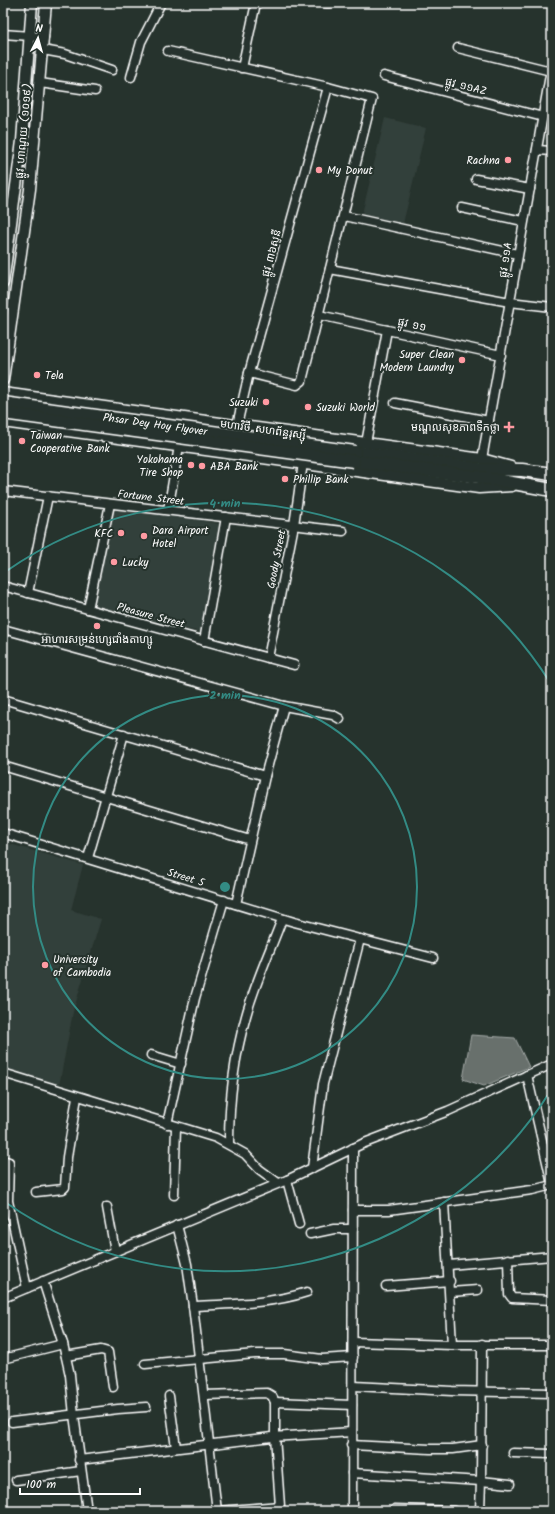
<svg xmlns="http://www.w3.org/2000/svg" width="555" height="1514" viewBox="0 0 555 1514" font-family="Kalam,'Noto Sans Khmer',sans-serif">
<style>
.built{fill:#333f3a}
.water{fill:#67706c;stroke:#a4a9a7}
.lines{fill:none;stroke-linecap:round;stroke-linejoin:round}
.minor-casing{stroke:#fff;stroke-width:11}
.major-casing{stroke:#fff;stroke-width:13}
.highway-casing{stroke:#fff;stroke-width:15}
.minor{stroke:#26332d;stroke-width:8}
.major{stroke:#26332d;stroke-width:10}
.highway{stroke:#26332d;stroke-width:12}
.highway-bridge-casing{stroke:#fff;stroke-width:15;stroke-linecap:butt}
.highway-bridge{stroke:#26332d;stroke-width:12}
.ring{fill:none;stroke:#338b84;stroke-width:2}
.poi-dot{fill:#ff9aa2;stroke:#26332d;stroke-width:1.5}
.labels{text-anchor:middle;stroke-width:4;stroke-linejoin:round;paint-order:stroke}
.street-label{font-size:11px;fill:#fff;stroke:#26332d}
.poi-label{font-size:11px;fill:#fff;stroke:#26332d;text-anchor:start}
.centre{fill:#338b84;stroke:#26332d;stroke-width:2}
.ring-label{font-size:12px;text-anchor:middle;font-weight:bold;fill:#338b84;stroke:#26332d;stroke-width:4;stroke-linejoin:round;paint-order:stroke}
</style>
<rect width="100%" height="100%" fill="#26332d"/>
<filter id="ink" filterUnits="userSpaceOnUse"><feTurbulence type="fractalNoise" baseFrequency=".025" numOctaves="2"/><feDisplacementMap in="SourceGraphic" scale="8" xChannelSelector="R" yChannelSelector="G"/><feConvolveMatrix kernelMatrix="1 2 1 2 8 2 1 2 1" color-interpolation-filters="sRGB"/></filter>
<g filter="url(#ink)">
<g class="built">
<polygon points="385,118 426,128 402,228 361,218"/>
<polygon points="108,502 231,526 210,634 85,608"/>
<polygon points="3,842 83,865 71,910 101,919 73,1012 59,1086 3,1068"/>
</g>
<polygon class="water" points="471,1035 515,1038 529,1067 484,1086 463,1079"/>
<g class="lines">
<g class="minor-casing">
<g id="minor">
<polyline points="326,3 330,3"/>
<polyline points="3,34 44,37"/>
<polyline points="458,48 551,71"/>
<polyline points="43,50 65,54 112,70"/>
<polyline points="168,51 328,87 372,99 302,381 297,385 249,373"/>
<polyline points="242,68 256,3"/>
<polyline points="384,76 543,117"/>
<polyline points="131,77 141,42 161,3"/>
<polyline points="40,83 95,91"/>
<polyline points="537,150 552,151"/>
<polyline points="476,179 530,189"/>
<polyline points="462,208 523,221"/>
<polyline points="344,216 517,254"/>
<polyline points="330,269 510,302 552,307"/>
<polyline points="319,315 501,355"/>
<polyline points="395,403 489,421"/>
<polyline points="237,425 249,373 328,87"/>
<polyline points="366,443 387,330"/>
<path d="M482 459C505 327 528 195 552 64"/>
<polyline points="3,491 343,531"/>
<polyline points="168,510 179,446"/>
<polyline points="3,586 294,665"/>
<polyline points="28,593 48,496"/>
<polyline points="88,609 110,504"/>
<polyline points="3,629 284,706 333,715 340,719"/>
<polyline points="204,641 226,517"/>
<polyline points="268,658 294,525 303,463"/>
<polyline points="3,699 265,776"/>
<polyline points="3,766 250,840"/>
<polyline points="3,833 294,922 433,958"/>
<polyline points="88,858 124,734"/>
<polyline points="236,904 265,776 284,706"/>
<polyline points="151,1055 181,1064"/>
<polyline points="3,1073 216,1138 245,1154 259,1169 278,1183"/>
<polyline points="527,1075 552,1184"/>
<polyline points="167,1124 195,998 224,900"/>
<path d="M229 1143C229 1100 234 1058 246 1016 255 983 270 951 282 919"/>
<polyline points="3,1160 9,1162 8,1201 27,1288"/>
<polyline points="312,1168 323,1084 360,939"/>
<polyline points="287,1180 299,1224"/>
<polyline points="36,1192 63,1189 65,1187 67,1157 77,1097"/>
<polyline points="174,1195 176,1127"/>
<polyline points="444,1202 452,1345"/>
<polyline points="107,1207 115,1251"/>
<polyline points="353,1210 389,1210 532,1190 552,1185"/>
<polyline points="177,1225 187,1264 193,1306 217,1511"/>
<polyline points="310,1234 334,1229 353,1229"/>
<polyline points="508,1259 509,1294 512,1298 552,1300"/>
<polyline points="449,1265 552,1256"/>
<polyline points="43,1281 63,1344 70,1375 74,1415 87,1511"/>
<polyline points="386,1286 450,1281"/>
<polyline points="450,1292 478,1290"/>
<polyline points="3,1298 287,1180 362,1144 448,1111 552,1064"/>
<path d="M193 1306C231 1304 271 1304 307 1292"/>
<polyline points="353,1342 452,1345 552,1345"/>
<polyline points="66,1356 101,1350 108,1352 113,1387"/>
<polyline points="3,1359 63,1344"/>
<polyline points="145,1364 255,1354 284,1354 322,1359 353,1357"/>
<polyline points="354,1386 452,1391 552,1393"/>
<polyline points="204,1395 267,1393 272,1396 275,1402 275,1436 280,1506 217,1511"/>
<polyline points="169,1396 176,1448"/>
<polyline points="275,1402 352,1405"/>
<polyline points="12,1422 118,1409 146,1407"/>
<polyline points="351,1445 430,1449 453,1449 482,1445"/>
<polyline points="513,1453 552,1454"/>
<polyline points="79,1460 272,1437 352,1432"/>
<polyline points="352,1473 481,1481 482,1344"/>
<polyline points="16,1480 81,1471"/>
<polyline points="395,1509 454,1511"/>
<polyline points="352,1511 353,1148"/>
<polyline points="480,1511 481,1481 510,1484"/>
</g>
</g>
<g class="major-casing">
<g id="major">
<polyline points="3,283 22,141 32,3"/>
<polyline points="3,380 30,189 46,3"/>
<polyline points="3,393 482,459 511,467"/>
<polyline points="3,422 479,488 512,486"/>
</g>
</g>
<g class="highway-casing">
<g id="highway">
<polyline points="355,452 479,469 522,470 552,474"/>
<polyline points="354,461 479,477 552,490"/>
</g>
</g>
<use href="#minor" class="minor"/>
<use href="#major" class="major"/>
<use href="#highway" class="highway"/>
<g class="highway-bridge-casing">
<g id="highway-bridge">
<polyline points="3,403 355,452"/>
<polyline points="3,413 354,461"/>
</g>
</g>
<use href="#highway-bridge" class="highway-bridge"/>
</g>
</g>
<g class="ring">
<circle cx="225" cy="887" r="192"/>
<path d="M551 1090A384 384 0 0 1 5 1202M5 572A384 384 0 0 1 551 684"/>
</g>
<g class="poi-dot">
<circle cx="508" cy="160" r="4"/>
<circle cx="319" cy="170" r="4"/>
<circle cx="462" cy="360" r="4"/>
<circle cx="37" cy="375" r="4"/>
<circle cx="266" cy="402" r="4"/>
<circle cx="308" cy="407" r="4"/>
<path d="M507 421h4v4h4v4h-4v4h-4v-4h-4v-4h4z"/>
<circle cx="22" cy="441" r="4"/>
<circle cx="191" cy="465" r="4"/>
<circle cx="202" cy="466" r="4"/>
<circle cx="285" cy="479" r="4"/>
<circle cx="121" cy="533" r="4"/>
<circle cx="144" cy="536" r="4"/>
<circle cx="114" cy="562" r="4"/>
<circle cx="97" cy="626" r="4"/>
<circle cx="45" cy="965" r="4"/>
</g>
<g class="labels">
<g class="street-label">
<text transform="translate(466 86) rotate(14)" y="4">ផ្លូវ ១១AZ</text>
<text transform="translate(23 131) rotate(-85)" y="4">ផ្លូវ ហាណូយ (១០១៩)</text>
<text transform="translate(271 253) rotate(-75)" y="4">ផ្លូវ ៣៦សូនី</text>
<text transform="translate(505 260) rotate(-81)" y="4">ផ្លូវ ១១A</text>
<text transform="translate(412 324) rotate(13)" y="4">ផ្លូវ ១១</text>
<text transform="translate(155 424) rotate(8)" y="4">Phsar Dey Hoy Flyover</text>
<text transform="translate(263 429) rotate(8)" y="4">មហាវិថី សហព័ន្ធរុស្ស៊ី</text>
<text transform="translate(151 497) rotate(7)" y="4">Fortune Street</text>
<text transform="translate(276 559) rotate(-79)" y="4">Goody Street</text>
<text transform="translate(151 615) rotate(15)" y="4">Pleasure Street</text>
<text transform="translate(186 877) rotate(17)" y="4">Street 5</text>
</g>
<g class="poi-label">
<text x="500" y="164" text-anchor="end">Rachna</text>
<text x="327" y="174">My Donut</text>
<text x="454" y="358" text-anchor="end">Super Clean<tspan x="454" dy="13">Modern Laundry</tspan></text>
<text x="45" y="379">Tela</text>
<text x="258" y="406" text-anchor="end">Suzuki</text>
<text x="316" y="411">Suzuki World</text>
<text x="500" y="431" text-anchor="end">មណ្ឌលសុខភាពទឹកថ្លា</text>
<text x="30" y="439">Taiwan<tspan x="30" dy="13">Cooperative Bank</tspan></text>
<text x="183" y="463" text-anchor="end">Yokohama<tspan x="183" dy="13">Tire Shop</tspan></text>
<text x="210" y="470">ABA Bank</text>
<text x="293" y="483">Phillip Bank</text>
<text x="152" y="534">Dara Airport<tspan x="152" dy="13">Hotel</tspan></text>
<text x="113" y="537" text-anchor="end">KFC</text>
<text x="122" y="566">Lucky</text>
<text x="97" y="643" text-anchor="middle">អាហារសម្រន់ហ្សេជាំងតាហ្សូ</text>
<text x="53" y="963">University<tspan x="53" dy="13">of Cambodia</tspan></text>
</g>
</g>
<circle cx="225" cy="887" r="6" class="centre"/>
<g class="ring-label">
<text x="225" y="507">4 min</text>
<text x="225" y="699">2 min</text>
</g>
<rect width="555" height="1514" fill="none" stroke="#26332d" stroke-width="16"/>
<rect x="8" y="8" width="539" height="1498" fill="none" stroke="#fff" stroke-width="1.5" filter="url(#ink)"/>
<g transform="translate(38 38) rotate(6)" stroke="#26332d" stroke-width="3" paint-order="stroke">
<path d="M0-3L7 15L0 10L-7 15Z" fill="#ffffff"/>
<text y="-6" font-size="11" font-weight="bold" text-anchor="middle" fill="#ffffff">N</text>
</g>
<path d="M20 1488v6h120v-6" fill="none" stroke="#ffffff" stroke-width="2"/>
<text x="26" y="1488" font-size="12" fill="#ffffff" stroke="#26332d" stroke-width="3" paint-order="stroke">100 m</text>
</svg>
